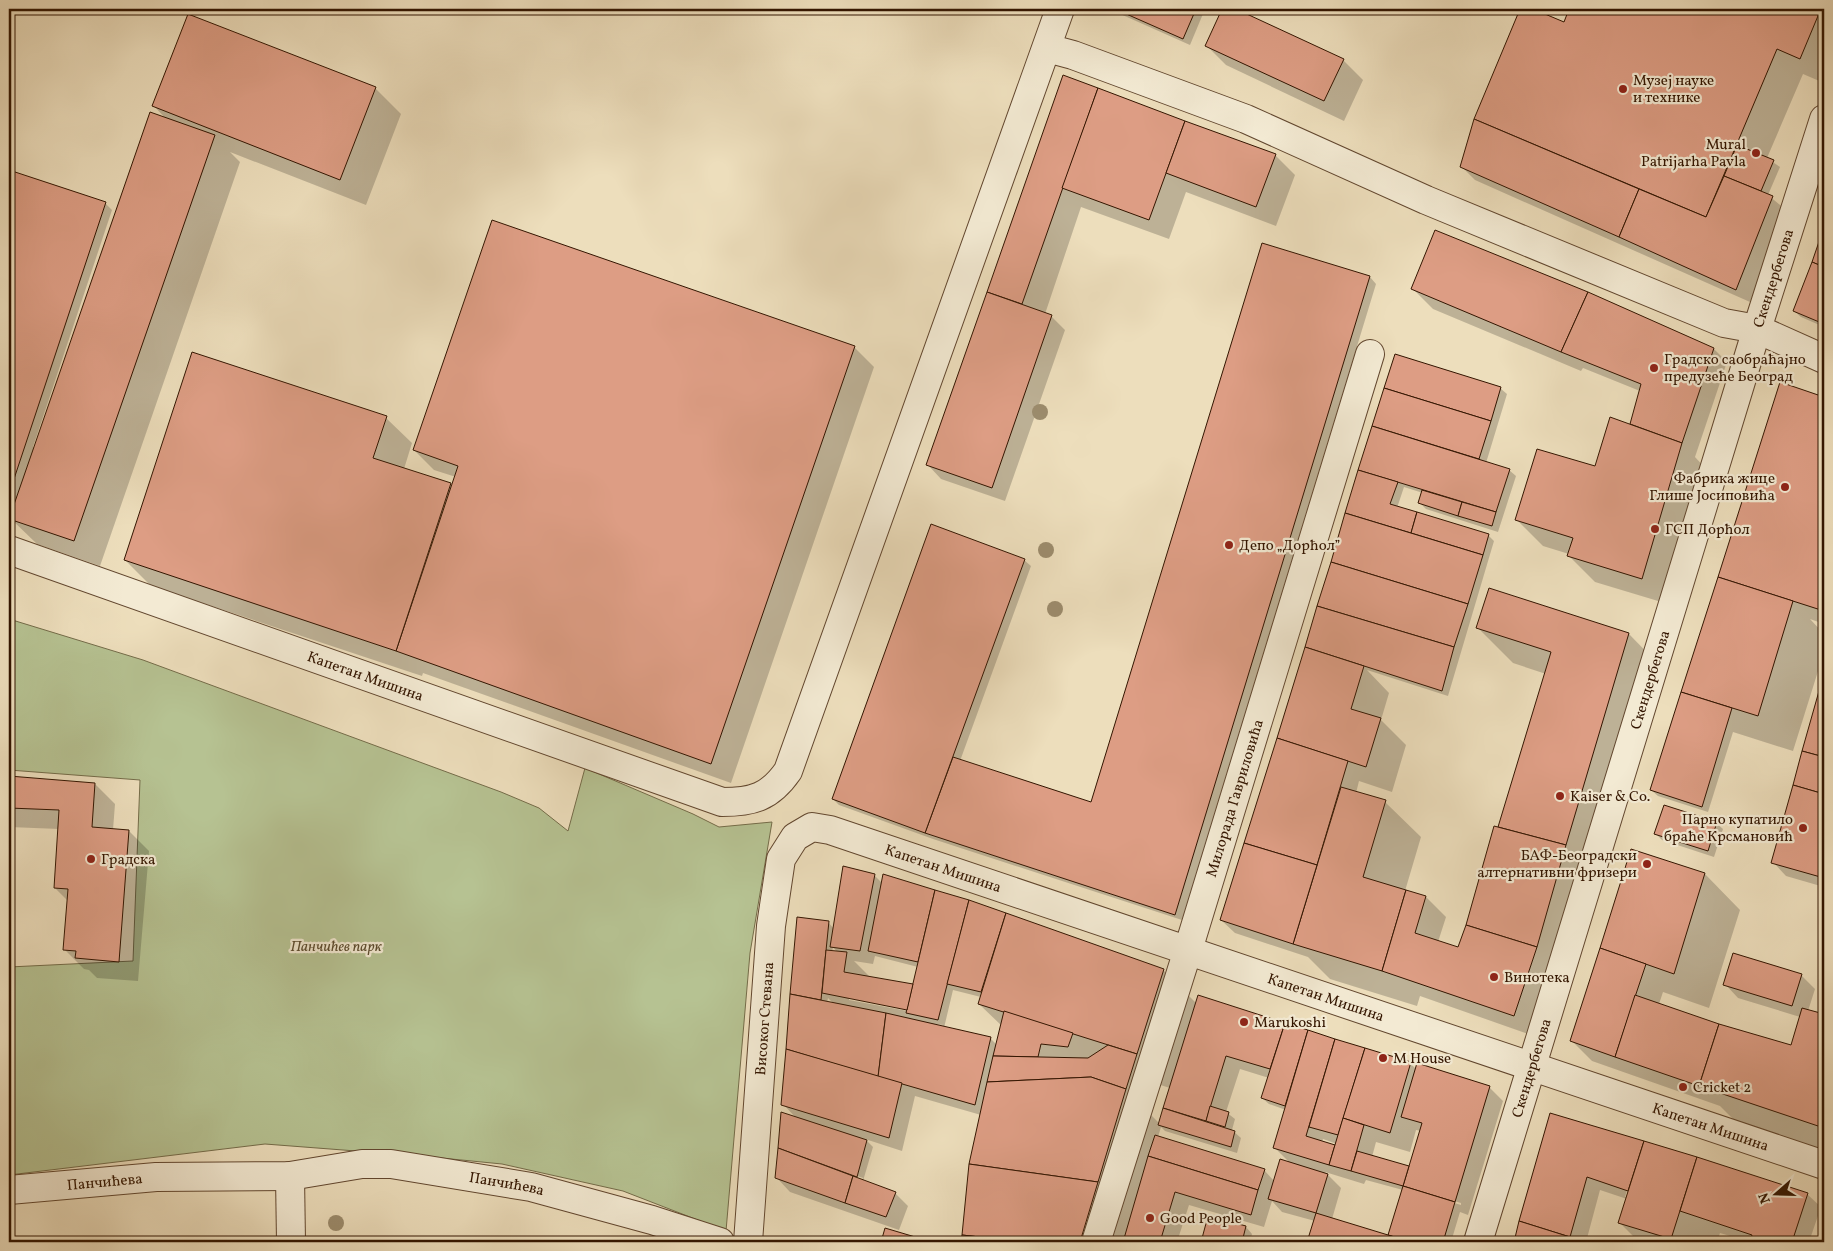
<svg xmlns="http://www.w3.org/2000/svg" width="1833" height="1251" viewBox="0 0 1833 1251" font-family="Vollkorn,serif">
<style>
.green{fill:#b6c292;stroke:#746c49}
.shadow{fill:#0003;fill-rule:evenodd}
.building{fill:#dd9d84;stroke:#331500}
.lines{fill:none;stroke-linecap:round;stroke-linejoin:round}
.minor-casing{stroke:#62472f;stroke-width:30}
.minor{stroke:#f3ead3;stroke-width:28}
.tree{fill:#9c8c6d}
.poi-dot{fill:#8f2418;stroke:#f3ead3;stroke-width:2}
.labels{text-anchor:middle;stroke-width:4.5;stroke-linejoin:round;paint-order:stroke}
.poi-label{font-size:15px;fill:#331500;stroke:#f3ead3;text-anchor:start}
.street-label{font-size:15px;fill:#331500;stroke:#f3ead3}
.park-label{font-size:15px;font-style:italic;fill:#5a492c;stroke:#f3ead3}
</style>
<rect width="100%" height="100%" fill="#eddebc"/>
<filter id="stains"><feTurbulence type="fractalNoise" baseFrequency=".004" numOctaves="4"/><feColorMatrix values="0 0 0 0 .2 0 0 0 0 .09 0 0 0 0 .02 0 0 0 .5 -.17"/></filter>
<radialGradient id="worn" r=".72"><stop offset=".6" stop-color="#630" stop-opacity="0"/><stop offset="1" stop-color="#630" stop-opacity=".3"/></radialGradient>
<polygon class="green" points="9,619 143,660 501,792 539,808 568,831 585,768 693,814 719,827 772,822 750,953 726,1231 623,1191 502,1164 421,1156 265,1144 9,1175 9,967 133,961 140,780 9,770"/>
<g class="shadow">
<polygon points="1114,9 1205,9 1190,45 1118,13"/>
<polygon points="1223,9 1233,9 1343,60 1363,80 1344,121 1226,65 1206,45"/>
<polygon points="1522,9 1530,9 1565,23 1571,9 1824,9 1824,83 1803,74 1767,158 1780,167 1768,195 1786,210 1750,302 1475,180 1461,166 1475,119"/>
<polygon points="1064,77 1275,155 1295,175 1276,226 1186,192 1169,239 1081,207 1045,314 1052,317 1065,330 1005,501 941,479 928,465"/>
<polygon points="375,88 401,114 366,205 230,152 240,162 100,566 37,544 9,517 9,519 9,171 106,204 112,210 33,447 35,448 166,119 154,106"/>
<polygon points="1824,230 1824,327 1801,317 1794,311"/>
<polygon points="1263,244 1370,277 1376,284 1182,920 933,839 839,805 833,799 1024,560 1031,566 960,761 1092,804"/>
<polygon points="1413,289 1587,293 1714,349 1727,362 1695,457 1707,470 1668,604 1595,582 1569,556 1569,554 1543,546 1517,520 1596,468 1636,428 1631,423 1640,391 1583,368 1581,371 1433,309"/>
<polygon points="854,347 874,367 731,783 423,673 422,676 151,586 125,560 386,418 412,443 404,469 452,487 456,477 434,470 414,450"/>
<polygon points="1396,355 1500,388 1507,394 1486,463 1509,470 1516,476 1498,532 1426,509 1420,503 1423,493 1404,487 1397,508 1488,535 1494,541 1448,696 1367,670 1389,693 1381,720 1406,745 1392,792 1359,781 1356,793 1385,802 1421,837 1405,891 1426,897 1446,917 1438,942 1459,948 1499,829 1546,674 1513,663 1478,628 1629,634 1664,670 1572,982 1553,976 1534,1036 1420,996 1417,1006 1330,979 1308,957 1235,933 1221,920"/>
<polygon points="1781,384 1824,399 1824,624 1810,619 1824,634 1824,652 1793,751 1733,732 1708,812 1658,796 1651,790"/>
<polygon points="1824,678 1824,887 1786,876 1773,862"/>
<polygon points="9,777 95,784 115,804 113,830 129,831 149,851 138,981 97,978 89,970 84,969 64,949 68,901 55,888 59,829 9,827"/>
<polygon points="1716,823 1723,829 1714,857 1662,840 1656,834"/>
<polygon points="1705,874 1740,910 1709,1008 1663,992 1659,1004 1720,1026 1792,1047 1800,1017 1738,998 1725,984 1801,975 1815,989 1808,1011 1824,1016 1824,1151 1736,1122 1720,1106 1592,1061 1572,1041"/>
<path d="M874 875 882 883 884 876 1005 914 1163 970 1197 1004 1199 997 1410 1063 1417 1070 1489 1087 1503 1101 1468 1215 1460 1212 1451 1242H1309L1315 1221 1282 1212 1272 1201 1264 1227 1189 1205 1177 1242H962L981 1115 915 1096 902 1151 865 1139 873 1147 863 1181 895 1193 908 1206 899 1230 790 1192 777 1178 779 1148 797 1119 783 1104 793 996 792 994 828 922 834 929ZM833 947 838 953 832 952ZM875 956 918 967 914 987 871 978 854 961 873 964ZM953 990 981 997 979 1004 1003 1027 997 1045 990 1038 944 1028ZM849 997 913 1010V1012L849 1000ZM828 998 835 1005 827 1003ZM935 1024 943 1025 942 1027 935 1026ZM1240 1069 1269 1078 1262 1098 1269 1104 1286 1110 1274 1147 1290 1163 1274 1181 1264 1170 1158 1137 1161 1127 1165 1131 1237 1153 1241 1138 1232 1130 1235 1119 1226 1112ZM1138 1078 1170 1088 1164 1108 1166 1109 1159 1123 1132 1096ZM1416 1130 1421 1131 1410 1167 1372 1157 1376 1142 1410 1152ZM1323 1139 1337 1144 1336 1147 1322 1142ZM784 1149 863 1178 862 1180 784 1152ZM1325 1172 1364 1184 1366 1180 1403 1190 1388 1237 1332 1219 1341 1188ZM1418 1190 1461 1203V1205L1418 1192Z"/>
<path d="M1551 1114 1807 1194 1821 1207 1809 1242H1750L1720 1233 1717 1242H1639L1620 1223 1627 1199 1600 1190 1586 1242H1516ZM1640 1148H1643L1627 1197H1625Z"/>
<polygon points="1209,1217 1246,1227 1252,1234 1250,1242 1202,1242"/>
</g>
<g class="building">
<polygon points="1115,9 1196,9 1183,39"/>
<polygon points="1222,9 1236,9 1344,59 1324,101 1205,46"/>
<polygon points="1520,9 1533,9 1564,22 1569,9 1813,9 1820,11 1800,59 1777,49 1706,217 1474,119"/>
<polygon points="188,14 376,87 340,180 152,106"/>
<polygon points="1063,75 1098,88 1022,304 987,292"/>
<polygon points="1098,88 1185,121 1149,220 1062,188"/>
<polygon points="150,112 215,135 74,541 9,519"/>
<polygon points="1474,119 1639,189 1619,237 1460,167"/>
<polygon points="1185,121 1276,154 1256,207 1166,173"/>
<polygon points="1737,145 1774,160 1761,191 1724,176"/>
<polygon points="9,170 106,202 9,494"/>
<polygon points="1724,176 1773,196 1736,290 1619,237 1639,189 1706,217"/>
<polygon points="492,220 855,346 711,764 396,651 458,466 413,450"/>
<polygon points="1435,230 1588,292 1561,352 1411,289"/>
<polygon points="1823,230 1824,230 1824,267 1812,262"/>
<polygon points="1262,243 1370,276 1175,915 925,833 953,757 1091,802"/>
<polygon points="1812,262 1824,267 1824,324 1793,311"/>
<polygon points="987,292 1052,315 992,488 926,465"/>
<polygon points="1588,292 1714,348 1682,443 1630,424 1641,384 1561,352"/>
<polygon points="192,352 387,416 373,458 451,483 396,651 124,560"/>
<polygon points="1395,354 1501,387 1491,421 1384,388"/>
<polygon points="1780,382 1824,397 1824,611 1718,577"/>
<polygon points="1384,388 1491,421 1479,459 1372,426"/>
<polygon points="1610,417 1682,443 1642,579 1567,556 1573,538 1515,520 1537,449 1595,466"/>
<polygon points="1372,426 1510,469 1496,512 1358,470"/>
<polygon points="1358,470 1398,482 1390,504 1417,512 1411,533 1345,513"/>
<polygon points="1422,490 1462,502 1458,516 1418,503"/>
<polygon points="1462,502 1496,512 1492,526 1458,516"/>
<polygon points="1417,512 1489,534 1483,555 1411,533"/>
<polygon points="1345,513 1483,555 1468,604 1331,562"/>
<polygon points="931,524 1025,559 925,833 832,799"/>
<polygon points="1331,562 1468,604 1454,647 1317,606"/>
<polygon points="1718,577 1793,601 1758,716 1681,692"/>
<polygon points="1489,588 1629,633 1566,845 1498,827 1551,652 1476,628"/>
<polygon points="1317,606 1454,647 1442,691 1305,647"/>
<polygon points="1305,647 1364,666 1351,709 1381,718 1366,767 1277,738"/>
<polygon points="1824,672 1824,692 1819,691"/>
<polygon points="1819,691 1824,692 1824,757 1802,751"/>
<polygon points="1681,692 1732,708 1702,807 1650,790"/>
<polygon points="1277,738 1348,761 1317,865 1244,843"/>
<polygon points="1802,751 1824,757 1824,794 1793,785"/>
<polygon points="9,776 95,783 92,827 129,830 119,962 75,958 76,951 63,950 68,889 54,888 59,810 9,808"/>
<polygon points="1793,785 1824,794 1824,878 1771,863"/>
<polygon points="1341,787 1386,800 1363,877 1406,890 1382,971 1293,944"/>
<polygon points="1664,805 1717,822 1708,851 1654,834"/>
<polygon points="1494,826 1566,845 1537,947 1466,925"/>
<polygon points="1244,843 1317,865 1293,944 1220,920"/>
<polygon points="1631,849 1705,873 1674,974 1600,948"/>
<polygon points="843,866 875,874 860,951 830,947"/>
<polygon points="883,874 935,890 918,962 868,951"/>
<polygon points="935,890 969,900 938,1020 906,1013"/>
<polygon points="1406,890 1426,896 1415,933 1458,947 1466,925 1537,947 1514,1016 1382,971"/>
<polygon points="969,900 1006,913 981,992 947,984"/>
<polygon points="1006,913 1164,969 1137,1054 978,1004"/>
<polygon points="797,917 829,921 821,1000 790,994"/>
<polygon points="1824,928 1824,949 1819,948"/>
<polygon points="1600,948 1646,964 1615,1057 1570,1041"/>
<polygon points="826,950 847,952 844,972 913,984 907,1010 822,993"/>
<polygon points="1733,953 1802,974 1792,1006 1723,985"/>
<polygon points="790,994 886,1013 878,1077 786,1049"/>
<polygon points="1198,995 1285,1023 1270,1069 1226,1056 1206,1121 1163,1108"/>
<polygon points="1635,995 1719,1024 1699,1086 1615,1057"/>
<polygon points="1802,1008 1824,1014 1824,1128 1699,1086 1719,1024 1791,1045"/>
<polygon points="1004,1011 1073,1033 1068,1047 1041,1044 1038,1057 993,1056"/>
<polygon points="886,1013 991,1037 975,1105 878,1077"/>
<polygon points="1285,1023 1308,1030 1285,1106 1261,1098"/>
<polygon points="1308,1030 1335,1039 1306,1136 1335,1145 1329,1165 1273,1148"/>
<polygon points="1335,1039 1365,1048 1338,1135 1309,1127"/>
<polygon points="1108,1045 1137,1054 1126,1089 1091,1077 987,1082 993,1056 1088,1058"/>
<polygon points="1365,1048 1411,1062 1390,1133 1343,1118"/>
<polygon points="786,1049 902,1083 889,1138 781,1105"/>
<polygon points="1417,1063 1490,1086 1455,1202 1403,1186 1422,1123 1401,1117"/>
<polygon points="1091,1077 1126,1089 1098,1182 969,1164 987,1082"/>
<polygon points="1210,1106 1229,1112 1225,1127 1206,1121"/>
<polygon points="1163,1108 1235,1131 1231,1147 1158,1125"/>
<polygon points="781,1112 867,1140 857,1177 778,1148"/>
<polygon points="1550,1113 1644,1141 1628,1191 1587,1177 1570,1237 1519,1221"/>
<polygon points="1343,1118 1364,1125 1351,1171 1329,1165"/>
<polygon points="1155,1135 1265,1169 1258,1190 1148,1156"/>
<polygon points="1644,1141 1697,1157 1671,1239 1618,1223"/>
<polygon points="778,1148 853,1176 845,1203 775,1178"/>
<polygon points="1357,1151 1409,1166 1403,1186 1351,1171"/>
<polygon points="1148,1156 1258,1190 1251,1215 1175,1192 1160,1242 1123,1242"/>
<polygon points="1697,1157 1808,1193 1792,1242 1750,1242 1752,1235 1680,1211"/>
<polygon points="1280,1159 1328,1174 1316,1213 1268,1199"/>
<polygon points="969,1164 1098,1182 1080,1242 1025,1242 962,1235"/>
<polygon points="853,1176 896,1192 886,1217 845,1203"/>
<polygon points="1403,1186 1455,1202 1443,1242 1411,1242 1388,1235"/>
<polygon points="1316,1213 1388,1235 1411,1242 1307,1242"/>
<polygon points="1208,1216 1246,1226 1242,1242 1201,1242"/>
<polygon points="1519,1221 1570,1237 1569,1242 1514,1242"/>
<polygon points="885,1228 932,1242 881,1242"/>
<polygon points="962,1235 1025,1242 961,1242"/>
</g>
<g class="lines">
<g class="minor-casing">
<g id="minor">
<polyline points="1047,48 1073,55 1246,119 1426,200 1724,323 1757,329 1824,359"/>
<path id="s1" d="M9 550 722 802C753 802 770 797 788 771L1060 9"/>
<polyline points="290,1176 291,1242"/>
<path id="s2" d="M9 1190 156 1177 290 1176 362 1164H391L531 1187 652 1220 720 1242"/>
<path id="s3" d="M748 1242 771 926 781 859 795 837 812 827 830 830 1824 1165"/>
<path id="s4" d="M1096 1242 1188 950 1370 354"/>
<path id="s5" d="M1478 1242 1757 329 1824 119"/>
</g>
</g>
<use href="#minor" class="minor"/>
</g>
<g class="tree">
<circle cx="1040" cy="412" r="8"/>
<circle cx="1046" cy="550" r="8"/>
<circle cx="1055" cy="609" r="8"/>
<circle cx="336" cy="1223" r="8"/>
</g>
<g class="poi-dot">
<circle cx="1623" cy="89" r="5"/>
<circle cx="1756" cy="153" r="5"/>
<circle cx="1654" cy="368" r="5"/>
<circle cx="1785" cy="487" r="5"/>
<circle cx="1655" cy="529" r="5"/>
<circle cx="1229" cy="545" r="5"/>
<circle cx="1560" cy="796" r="5"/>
<circle cx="1803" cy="828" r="5"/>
<circle cx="91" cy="859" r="5"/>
<circle cx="1647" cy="864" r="5"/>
<circle cx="1494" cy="977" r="5"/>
<circle cx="1244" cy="1022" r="5"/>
<circle cx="1383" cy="1058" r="5"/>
<circle cx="1683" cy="1087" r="5"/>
<circle cx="1150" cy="1218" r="5"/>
</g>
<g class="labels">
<g class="poi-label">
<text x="1633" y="85">Музеј науке<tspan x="1633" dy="17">и технике</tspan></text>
<text x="1746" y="149" text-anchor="end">Mural<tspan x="1746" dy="17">Patrijarha Pavla</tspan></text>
<text x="1664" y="364">Градско саобраћајно<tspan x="1664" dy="17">предузеће Београд</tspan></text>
<text x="1775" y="483" text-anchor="end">Фабрика жице<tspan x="1775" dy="17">Глише Јосиповића</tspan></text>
<text x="1665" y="534">ГСП Дорћол</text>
<text x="1239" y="550">Депо „Дорћол”</text>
<text x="1570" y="801">Kaiser &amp; Co.</text>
<text x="1793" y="824" text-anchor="end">Парно купатило<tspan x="1793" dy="17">браће Крсмановић</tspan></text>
<text x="1637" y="860" text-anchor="end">БАФ-Београдски<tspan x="1637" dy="17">алтернативни фризери</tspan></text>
<text x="101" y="864">Градска</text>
<text x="1504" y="982">Винотека</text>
<text x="1254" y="1027">Marukoshi</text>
<text x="1393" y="1063">M House</text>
<text x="1693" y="1092">Cricket 2</text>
<text x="1160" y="1223">Good People</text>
</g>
<g class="street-label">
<text dy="5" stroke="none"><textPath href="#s5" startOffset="1008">Скендербегова</textPath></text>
<text dy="5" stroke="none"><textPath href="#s1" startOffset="378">Капетан Мишина</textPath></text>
<text dy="5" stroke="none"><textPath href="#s5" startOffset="588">Скендербегова</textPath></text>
<text dy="5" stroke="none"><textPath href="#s4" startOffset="465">Милорада Гавриловића</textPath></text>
<text dy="5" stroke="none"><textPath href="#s3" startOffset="568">Капетан Мишина</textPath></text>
<text dy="5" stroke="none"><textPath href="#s3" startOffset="972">Капетан Мишина</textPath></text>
<text dy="5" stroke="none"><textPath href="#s3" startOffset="224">Високог Стевана</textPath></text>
<text dy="5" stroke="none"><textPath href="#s5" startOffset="182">Скендербегова</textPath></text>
<text dy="5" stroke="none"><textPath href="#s3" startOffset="1378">Капетан Мишина</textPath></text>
<text dy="5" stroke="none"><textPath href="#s2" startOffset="96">Панчићева</textPath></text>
<text dy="5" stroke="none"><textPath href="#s2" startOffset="501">Панчићева</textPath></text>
</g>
<g class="park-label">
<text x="336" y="951">Панчићев парк</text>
</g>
</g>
<rect width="1833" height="1251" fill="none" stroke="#eddebc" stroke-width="30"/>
<rect x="10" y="10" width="1813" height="1231" fill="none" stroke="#331500" stroke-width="2.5"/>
<rect x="15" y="15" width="1803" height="1221" fill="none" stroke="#331500"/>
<g transform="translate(1776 1194) rotate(250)" stroke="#f3ead3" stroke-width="4" paint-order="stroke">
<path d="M0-4L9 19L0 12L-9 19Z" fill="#331500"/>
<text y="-8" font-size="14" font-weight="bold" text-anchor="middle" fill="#331500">N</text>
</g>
<rect width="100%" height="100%" filter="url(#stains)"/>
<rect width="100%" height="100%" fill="url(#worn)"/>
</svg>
